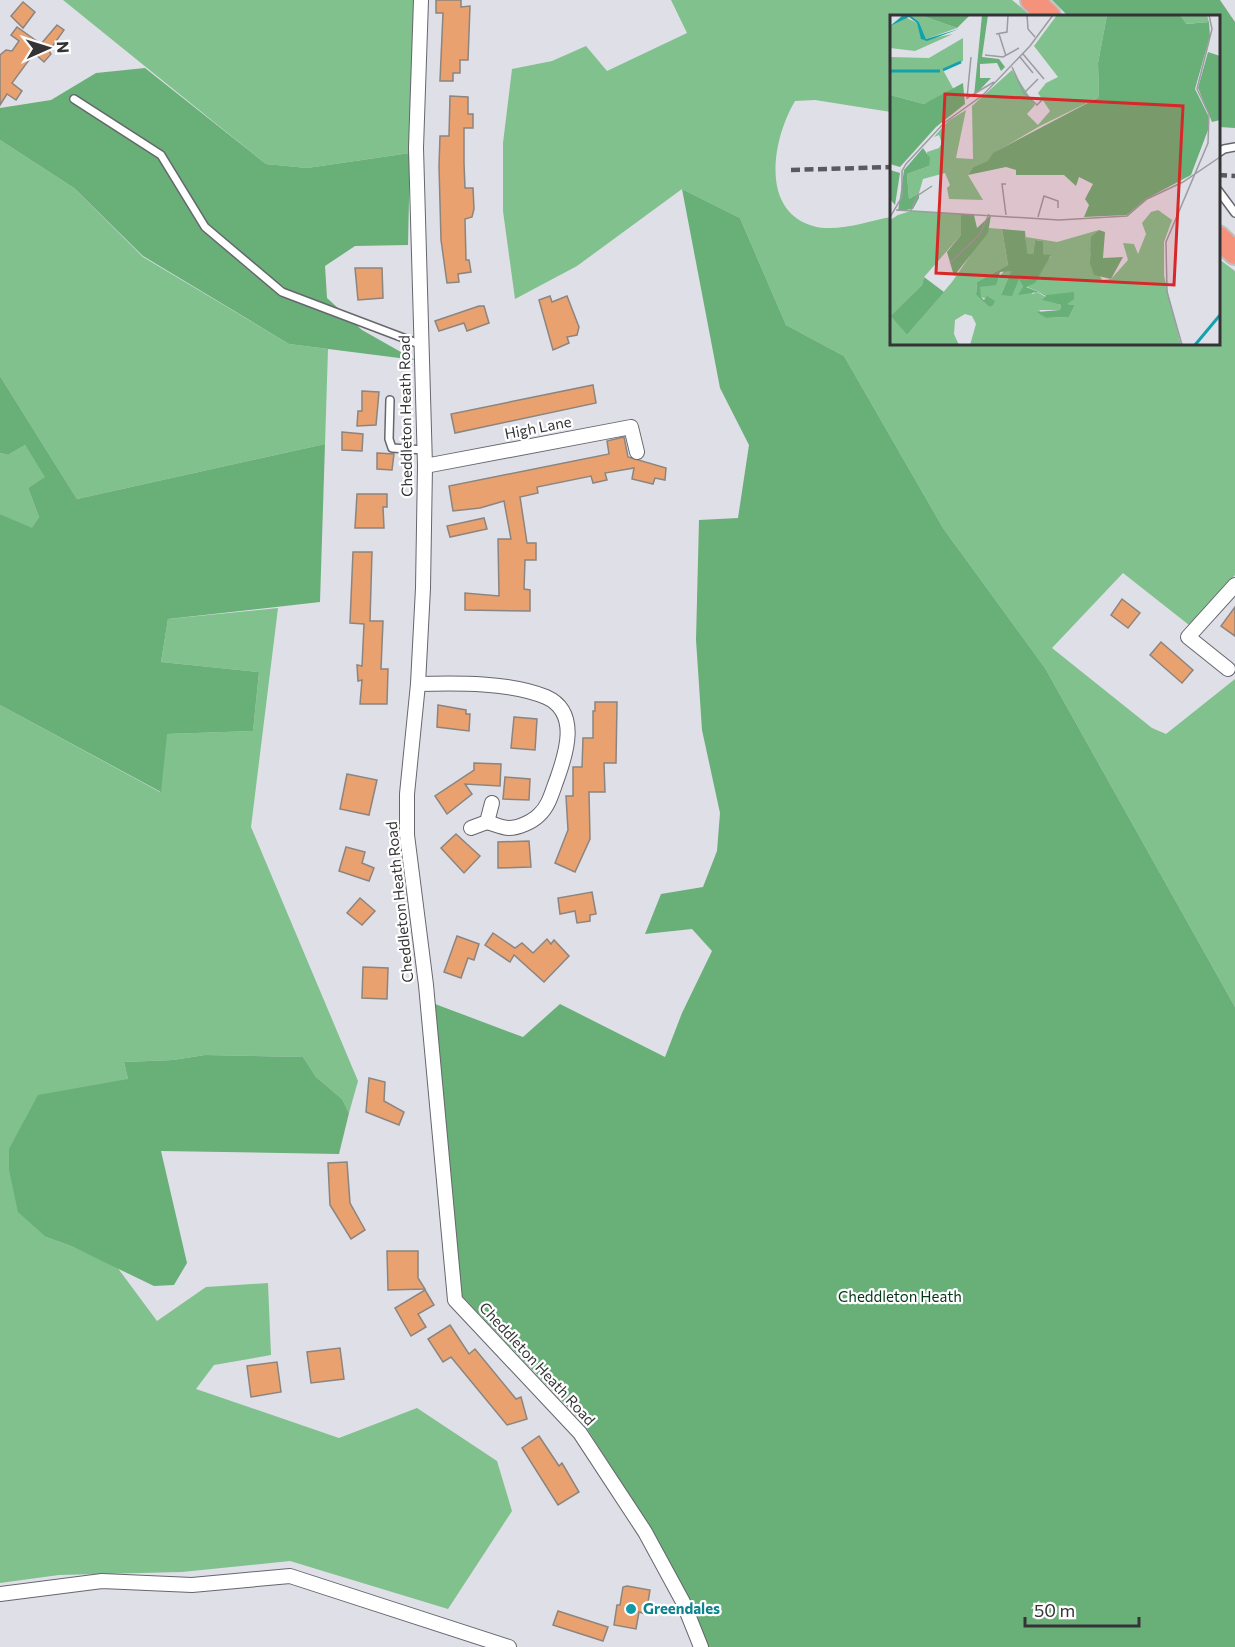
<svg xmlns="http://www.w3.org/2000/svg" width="1235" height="1647" viewBox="0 0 1235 1647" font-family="Commissioner,sans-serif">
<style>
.green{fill:#80c18d}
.forest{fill:#69af78}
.building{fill:#e9a26f;stroke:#8c847f;stroke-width:1.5}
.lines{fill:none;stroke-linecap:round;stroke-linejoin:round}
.service-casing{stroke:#66666e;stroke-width:10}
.minor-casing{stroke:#66666e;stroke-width:16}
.trunk-casing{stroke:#bebebf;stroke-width:26}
.service{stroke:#fff;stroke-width:7}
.minor{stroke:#fff;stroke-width:14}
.trunk{stroke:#f4927c;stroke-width:22}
.rail{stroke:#5a5a5e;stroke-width:4.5;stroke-dasharray:9 4.5;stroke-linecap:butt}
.culture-dot{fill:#0f9aa8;stroke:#fff;stroke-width:2}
.labels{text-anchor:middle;stroke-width:4.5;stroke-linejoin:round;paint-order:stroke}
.street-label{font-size:15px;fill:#343437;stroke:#fff}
.park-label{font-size:15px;fill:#013915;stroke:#fff}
.culture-label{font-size:15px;font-weight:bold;fill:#0d838f;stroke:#fff;text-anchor:start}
.inset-river{fill:none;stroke:#14a2aa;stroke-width:3}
.inset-road{fill:none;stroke:#9b9ba1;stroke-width:1.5}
.view{fill:#d62828;fill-opacity:0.15;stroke:#d62828;stroke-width:3}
.inset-edge{fill:none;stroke:#343437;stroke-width:3}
</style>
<rect width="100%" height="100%" fill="#dfdfe8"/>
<g class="green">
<polygon points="63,0 414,0 410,153 307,168 266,164"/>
<path d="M671 0H1012L1032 16H892L891 112 815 100 795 101C774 136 759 207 810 225 834 234 868 221 891 217L892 344H1218L1219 259 1235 271V575L1189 625 1123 573 1052 648 1152 728 1166 734 1235 679V1007L1045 668 943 528 844 356 786 325 740 218 682 189 577 266 515 299 503 211V143L512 69 552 61 586 46 607 71 687 33Z"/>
<polygon points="0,140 74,188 143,257 289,344 328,349 325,444 77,499 0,376"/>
<polygon points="25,445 46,477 28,488 39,517 32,529 0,514 0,453 8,455"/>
<polygon points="278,608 251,827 358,1081 349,1113 342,1099 316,1077 303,1057 205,1055 173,1060 124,1062 128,1079 46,1237 71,1246 117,1267 157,1321 206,1287 268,1283 271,1355 214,1365 196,1389 339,1438 417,1408 497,1461 512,1511 448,1609 290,1561 182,1572 59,1575 0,1583 0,705 160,792 166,734 253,731 259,672 161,662 168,619"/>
</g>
<g class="forest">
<polygon points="1052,0 1220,0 1235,22 1235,128 1219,127 1218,16 1068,16"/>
<polygon points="145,68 266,164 307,168 410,153 408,245 355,246 325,266 327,298 362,330 415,360 289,344 143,256 74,188 0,140 0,108 51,100 96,73"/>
<polygon points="682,189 740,218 786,325 844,356 943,528 1045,668 1235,1007 1235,1647 708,1647 654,1534 584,1424 462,1296 435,1004 523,1037 560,1004 665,1057 682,1013 712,951 692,929 645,934 661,894 703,887 717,851 720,813 702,730 696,640 699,520 738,518 749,445 720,388"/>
<polygon points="0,376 77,499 325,444 320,602 168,619 161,662 259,672 253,731 167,734 161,792 0,705 0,514 32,528 39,517 28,488 45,477 25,445 8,455 0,453"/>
<polygon points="205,1055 303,1057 316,1077 342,1099 349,1113 339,1154 161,1151 187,1263 174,1285 154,1286 71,1246 46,1237 18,1212 9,1170 9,1149 38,1095 128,1079 124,1062 173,1060"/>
</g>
<g class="building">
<polygon points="436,0 461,0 461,7 470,6 468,60 460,60 460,73 453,73 453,81 440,81 443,13 436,13"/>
<polygon points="23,2 35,12 23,28 11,16"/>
<polygon points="57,25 64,30 49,51 51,54 44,62 34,53 12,83 22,91 16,100 7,94 0,105 0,55 6,50 12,51 19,41 11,35 17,27 41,44"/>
<polygon points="450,96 468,97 468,114 473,114 473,128 464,128 464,163 465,188 473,188 474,209 472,217 465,219 466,260 469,260 471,272 458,274 459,282 447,283 441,240 439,166 440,136 449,136"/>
<polygon points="355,268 382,268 383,298 358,300"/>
<polygon points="550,296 552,302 567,296 579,327 577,335 567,337 569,343 553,350 539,300"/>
<polygon points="479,306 484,306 489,323 467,331 464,323 439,331 435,321"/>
<polygon points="593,385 596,403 455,433 451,414"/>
<polygon points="362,391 379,392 376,425 357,426 358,411 362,411"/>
<polygon points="342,432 363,434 362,451 342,450"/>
<polygon points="624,437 628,457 666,468 665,480 655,478 653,484 632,479 634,468 605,473 607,480 593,483 591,476 537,487 538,493 520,497 527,543 536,543 536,560 525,560 524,589 530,590 530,611 465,610 465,593 499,596 498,539 511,539 504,501 480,508 453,511 449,486 609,454 607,441"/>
<polygon points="377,453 394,454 392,470 377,469"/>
<polygon points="357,494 387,494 387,507 383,507 384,528 355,528"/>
<polygon points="484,518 487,529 450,537 447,526"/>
<polygon points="353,552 372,552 370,621 383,621 381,669 388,669 387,704 360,704 362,680 358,681 357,665 362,666 364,624 350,623"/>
<polygon points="1122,599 1140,613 1128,628 1111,615"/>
<polygon points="1235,607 1235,636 1221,626"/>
<polygon points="1161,642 1193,670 1182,683 1150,655"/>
<polygon points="595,702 617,702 616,763 604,763 605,792 589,792 590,839 575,872 555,863 568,830 566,796 573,796 573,767 582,767 583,738 593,738 593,711 595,711"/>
<polygon points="438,705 466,710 466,714 470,714 469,731 437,727"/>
<polygon points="514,717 537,719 535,750 511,748"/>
<polygon points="474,763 501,764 500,786 465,784 472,794 447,814 435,796 474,770"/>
<polygon points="347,774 377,780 369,815 340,809"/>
<polygon points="505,777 530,779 529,800 503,799"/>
<polygon points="456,834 480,856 464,873 441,848"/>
<polygon points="529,841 531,867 498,868 498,842"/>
<polygon points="346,847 365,852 362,863 374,868 369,881 339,871"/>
<polygon points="592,892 596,914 590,915 590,921 577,923 575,911 560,914 558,898"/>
<polygon points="360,898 375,911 362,925 347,913"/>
<polygon points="493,933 515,948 522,943 533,953 547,939 551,944 554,940 569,956 544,982 514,955 510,962 485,945"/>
<polygon points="457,936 479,944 474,960 468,958 461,978 444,972"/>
<polygon points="363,967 388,968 387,999 362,998"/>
<polygon points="369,1078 385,1082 384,1101 404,1112 399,1125 366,1112"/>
<polygon points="347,1162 350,1203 365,1230 351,1239 330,1205 328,1163"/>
<polygon points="387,1251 418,1251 418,1278 425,1289 388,1290"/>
<polygon points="425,1290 434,1305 418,1314 426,1327 411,1336 395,1308"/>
<polygon points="450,1325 469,1354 475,1349 516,1399 521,1397 527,1419 507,1425 451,1357 443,1362 428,1339"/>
<polygon points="340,1348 344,1379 311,1383 307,1352"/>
<polygon points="277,1362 281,1392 251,1397 247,1366"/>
<polygon points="539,1436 559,1466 562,1463 579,1492 558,1505 522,1448"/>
<polygon points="627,1586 650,1590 646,1614 639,1612 636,1629 614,1625 617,1605 620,1605 623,1587"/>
<polygon points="558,1611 608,1627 603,1641 553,1625"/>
</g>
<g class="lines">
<g class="service-casing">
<g id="service">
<polyline points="74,99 161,155 205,227 282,292 422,345"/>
<polyline points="1218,153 1224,149 1235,147"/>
<polyline points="1218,190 1235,213"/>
<polyline points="390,400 389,439 392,448 425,450"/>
</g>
</g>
<g class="minor-casing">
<g id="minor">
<polyline points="421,0 416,148 425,466 423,588 418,684 407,794 407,835 426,985 455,1300 580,1433 645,1532 683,1602 701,1647"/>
<polyline points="425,466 631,427 637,452"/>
<polyline points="1228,669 1188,637 1235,585"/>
<path d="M418 684C457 683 510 682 546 697 580 712 566 754 557 779 552 792 549 806 539 815 532 822 518 828 509 828 502 828 494 824 487 822"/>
<polyline points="471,828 487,822 492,803"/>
<polyline points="0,1594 102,1581 192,1585 290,1576 509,1647"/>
</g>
</g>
<g class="trunk-casing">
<g id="trunk">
<polyline points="1032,0 1049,16"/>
<polyline points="1218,237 1235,253"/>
</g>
</g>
<use href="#service" class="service"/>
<use href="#minor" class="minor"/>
<use href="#trunk" class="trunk"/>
<g class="rail">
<polyline points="791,170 892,167"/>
<polyline points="1218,175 1235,176"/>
</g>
</g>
<circle class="culture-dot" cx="631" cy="1609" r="6"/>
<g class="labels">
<g class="street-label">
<text transform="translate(406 416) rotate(-91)" y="5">Cheddleton Heath Road</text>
<text transform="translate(538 428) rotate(-11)" y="5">High Lane</text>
<text transform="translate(400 902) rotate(-96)" y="5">Cheddleton Heath Road</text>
<text transform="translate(537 1364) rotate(47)" y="5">Cheddleton Heath Road</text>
</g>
<g class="park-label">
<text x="900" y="1302">Cheddleton Heath</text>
</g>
<g class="culture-label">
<text x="643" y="1614">Greendales</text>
</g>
</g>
<g transform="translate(890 15)">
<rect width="330" height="330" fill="#dfdfe8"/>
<path d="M20 0H30L67 13 36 24 29 7ZM167 0H217L208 48 209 82 150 111 104 138 99 146 83 152 78 160 93 185 59 184 57 173 60 170 55 158 33 164 29 178 19 184 17 159 39 151 37 137 49 133 52 128 49 120 44 122 58 106 76 95 66 143 83 144 82 91 122 55 145 90 137 99 148 110 160 96 148 78 156 68 168 62 144 31ZM290 0H317L319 7 295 9ZM15 2 27 8 33 25 63 19 25 36 0 33V11ZM73 23V46L53 55 64 75 34 89 0 80V42L39 43ZM268 195 282 205 274 227V261L291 330H80L86 309 82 301 75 299 65 305 64 319 69 330H0V205L8 200 21 196 71 199 72 214 71 220 34 262 32 270 2 301 17 320 62 267 99 213 112 214 118 250 87 267 86 280 99 292 104 286 90 282V272L106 266 115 255 121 256 111 280 129 263 133 272 143 279 147 277 156 282 153 285 171 290 170 295H149L156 303 179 302 185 290 175 289 172 281 157 280 135 271 161 241 153 239V226L145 225 143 239 136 238V222L167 227 209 215 204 220 200 241 212 265 221 264 238 245 233 228 244 229 248 239 256 219 252 208 261 197Z" fill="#80c18d"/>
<path d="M30 0H80L67 13ZM92 0H98L92 42 109 44 115 52 111 56 107 48 90 49V63H101L84 81ZM217 0H290L296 9 319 7 320 21 305 74 318 100V115L301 160 256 184 237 200 194 202 199 190 195 184 203 169 189 162 186 171 174 160H126V155L116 152 78 160 83 152 98 146 103 138 209 82 208 48ZM318 37 330 41V105L322 107 308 73ZM73 68 75 89 46 112 10 152 0 149V80L34 89ZM33 133 40 143 39 151 17 159 19 184 29 178V183L23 194 8 196 14 155ZM0 155 10 158 5 190 0 184ZM71 199 84 200 87 213 101 200 98 218 64 261 57 237 71 220ZM112 214 135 216 137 238 143 239 145 225 153 226V239L161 240 145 268 136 272 157 280 184 277V284L177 289 185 290 179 302 156 303 147 297 170 295 171 290 152 285 156 281 148 277 128 280 133 272 129 264 122 281 111 280 121 256 110 257 106 270 90 272 91 282 94 285 97 281 105 286 103 290 99 292 86 280 87 267 118 250ZM209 215 215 217 213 243 233 242 221 264 204 260 200 248 201 222ZM34 262 54 277 17 320 1 301 32 270Z" fill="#69af78"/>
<path d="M20 0 29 7 36 24 69 14 37 26 31 24 27 8 19 2 0 11 12 1Z" fill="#14a2aa"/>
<path class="inset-river" d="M53 55 71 47M0 56H50M305 330 330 300"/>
<path class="inset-road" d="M137 0 138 14 145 22M106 19 117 17 118 0M109 19 116 41M133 39 154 64M95 40 113 42 129 33M81 42 77 83 104 67M130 42 143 58M122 52 134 78 147 90 152 85M134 78 148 64M116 169H112L116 200M6 195 169 205 237 201 257 184 293 167 330 142M21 195 27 181 42 171M0 202 12 182V156L16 149 54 108 93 80 140 31 163 0M148 202 154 181 168 186V193M60 248 90 219 99 199M292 330 277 277 276 227 318 128 319 99 307 74 322 14 319 0"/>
<path class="view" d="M55 79 293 91 284 270 46 258Z"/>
<rect width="330" height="330" class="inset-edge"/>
</g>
<g transform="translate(48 48) rotate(87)" stroke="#ffffff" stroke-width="4.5" paint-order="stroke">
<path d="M0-4.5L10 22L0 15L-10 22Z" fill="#343437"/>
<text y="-9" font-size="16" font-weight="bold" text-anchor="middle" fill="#343437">N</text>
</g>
<path d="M1025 1617v9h114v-9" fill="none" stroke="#343437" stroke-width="3"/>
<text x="1034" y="1617" font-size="18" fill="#343437" stroke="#ffffff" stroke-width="4.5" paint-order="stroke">50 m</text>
</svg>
